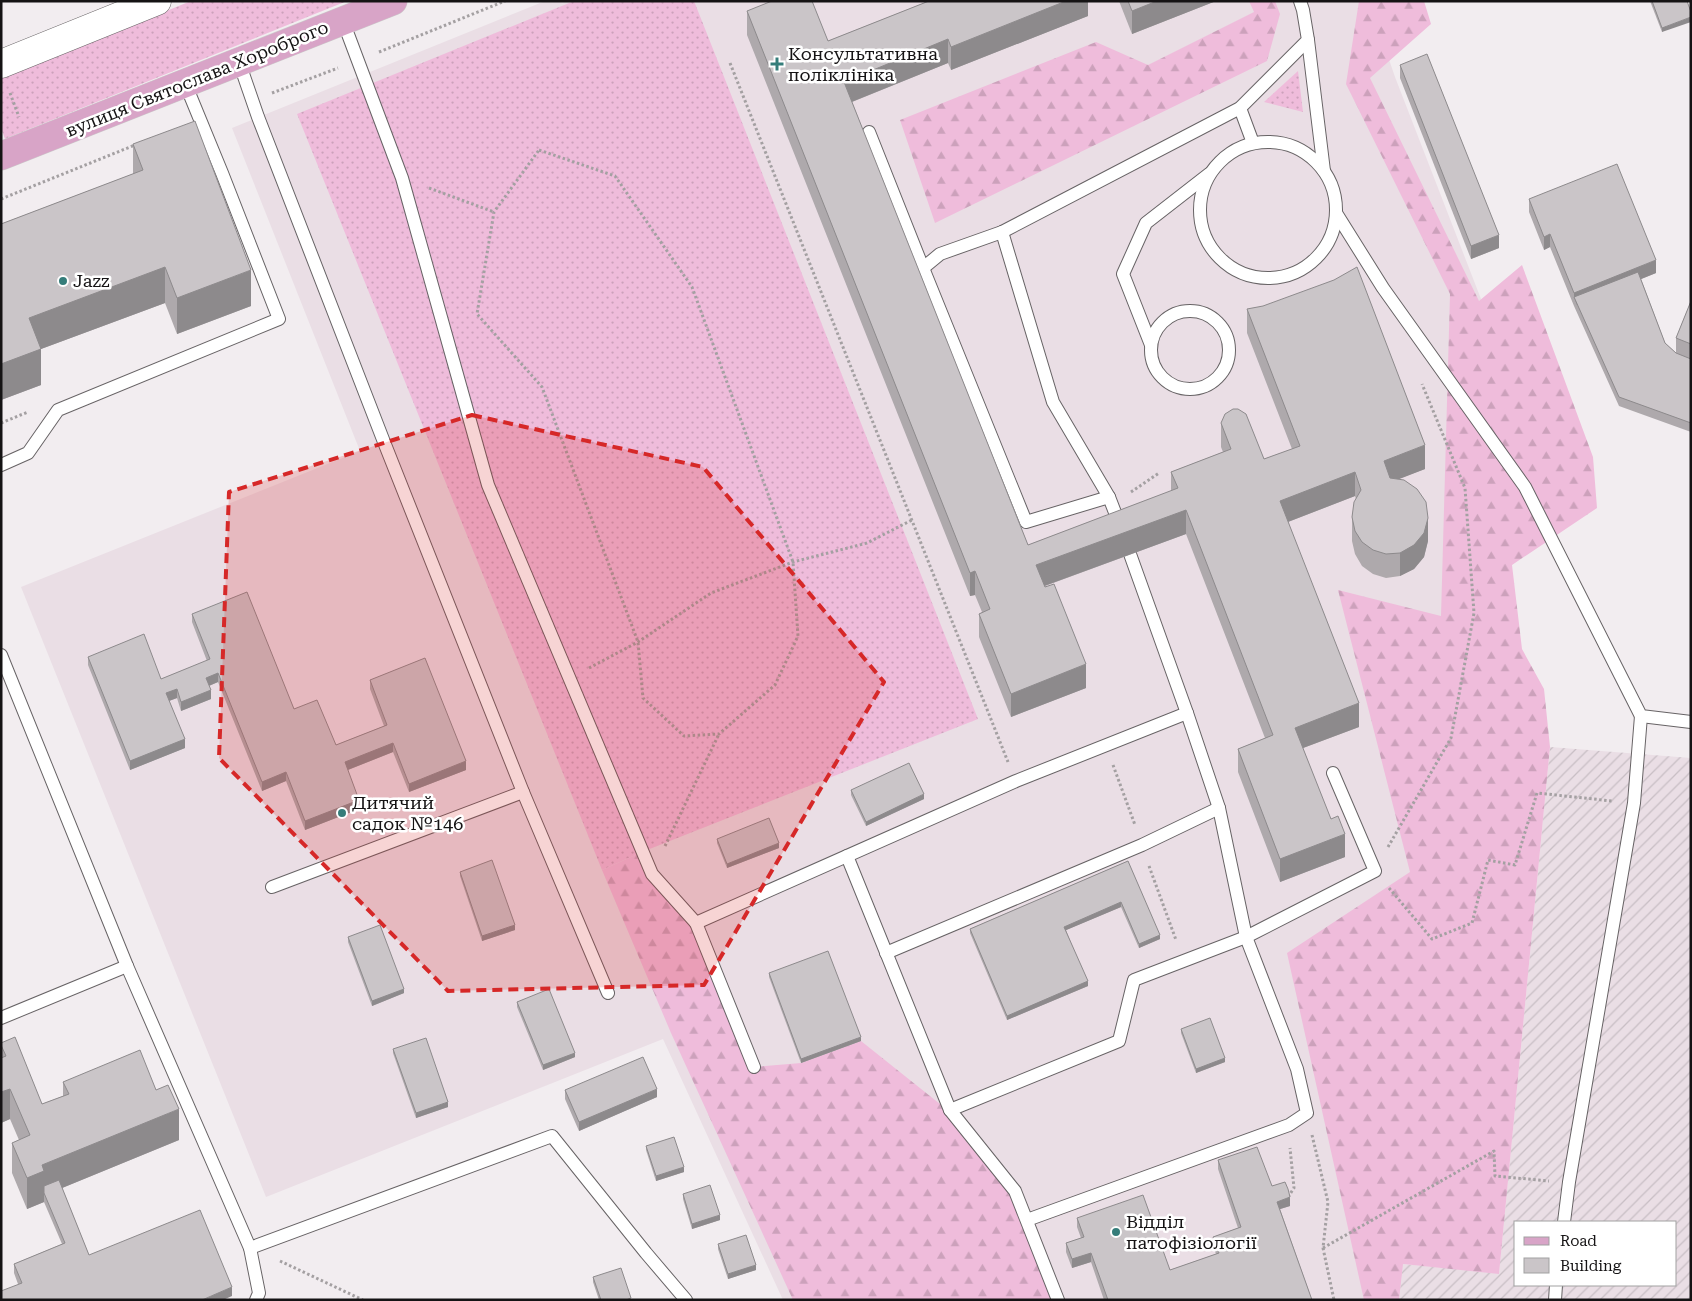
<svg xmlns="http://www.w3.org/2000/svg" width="1692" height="1301" viewBox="0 0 1692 1301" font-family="'Roboto Serif',serif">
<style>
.built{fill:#eadee5}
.industrial{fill:url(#industrial-furrows);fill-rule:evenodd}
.grass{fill:url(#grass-dots)}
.forest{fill:url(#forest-firs)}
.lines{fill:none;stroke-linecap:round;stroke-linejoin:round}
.lane-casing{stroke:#676365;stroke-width:14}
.secondary-casing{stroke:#676365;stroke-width:29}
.primary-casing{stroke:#cccbcb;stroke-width:29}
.path{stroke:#a4a0a2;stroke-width:3;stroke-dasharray:2.5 2.5;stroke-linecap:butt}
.lane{stroke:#fff;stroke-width:12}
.secondary{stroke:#fff;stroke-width:28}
.primary{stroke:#d8a4c7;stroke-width:28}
.wall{fill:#aea9ac}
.shaded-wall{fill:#8d8a8c}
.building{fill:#cac5c8;stroke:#8d8a8c}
.marked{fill:#d62828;fill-opacity:0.2;stroke:#d62828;stroke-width:4;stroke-dasharray:10 6;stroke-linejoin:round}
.poi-dot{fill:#357d7a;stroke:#fff;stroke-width:2}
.labels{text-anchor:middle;stroke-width:5;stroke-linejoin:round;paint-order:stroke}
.poi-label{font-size:18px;fill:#151314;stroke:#fff;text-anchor:start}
.street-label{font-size:18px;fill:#151314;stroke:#fff}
</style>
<defs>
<pattern id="industrial-furrows" width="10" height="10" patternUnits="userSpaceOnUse" patternTransform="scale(1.25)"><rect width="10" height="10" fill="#eadee5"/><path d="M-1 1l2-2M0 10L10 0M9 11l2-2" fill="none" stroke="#c8bec4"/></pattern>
<pattern id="grass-dots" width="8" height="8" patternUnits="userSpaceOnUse" patternTransform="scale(1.25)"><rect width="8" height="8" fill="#efbcdb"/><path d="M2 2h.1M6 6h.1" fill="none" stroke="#cca1bb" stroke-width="1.8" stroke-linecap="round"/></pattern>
<pattern id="forest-firs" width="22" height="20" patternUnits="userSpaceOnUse" patternTransform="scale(1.25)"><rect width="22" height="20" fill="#efbcdb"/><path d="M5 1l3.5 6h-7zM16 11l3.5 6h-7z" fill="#cca1bb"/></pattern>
</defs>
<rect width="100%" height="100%" fill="#f2edf0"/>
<polygon class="built" points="545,1 1369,1 1395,77 1555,490 1491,559 1399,1300 783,1300 663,1039 266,1197 21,587 360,451 232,128"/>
<path class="industrial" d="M1550 747 1691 758V1300H1399L1403 1264 1499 1273ZM1516 1222H1676V1285H1516Z"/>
<g class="grass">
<polygon points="191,1 347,1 5,139 1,128 1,78"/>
<polygon points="574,1 694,1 978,719 642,852 602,870 297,114"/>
<polygon points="1298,71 1303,112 1264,102"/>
</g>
<g class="forest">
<polygon points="1249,1 1275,1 1280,14 1267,61 935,223 900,120 1096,42 1148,65 1254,12"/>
<polygon points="1359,1 1424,1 1431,24 1370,78 1479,301 1522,265 1593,457 1597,508 1512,565 1522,649 1544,689 1550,747 1499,1274 1403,1264 1399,1300 1364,1300 1287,953 1410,872 1338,590 1441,616 1450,294 1346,84"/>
<polygon points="642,852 696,923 754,1067 801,1063 861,1041 955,1116 1015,1191 1058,1300 793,1300 671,1033 602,870"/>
</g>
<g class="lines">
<g class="lane-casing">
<g id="lane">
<polyline points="343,21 402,178 488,485 652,874 696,923"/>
<polyline points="1308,40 1324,171"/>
<polyline points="239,62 258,117 384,442 523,792 608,993"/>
<polyline points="1240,108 1253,143"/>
<polyline points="869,132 923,268 1026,522 1109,497"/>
<circle cx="1268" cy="210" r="68"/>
<polyline points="1336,213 1383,288 1525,487 1641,716 1691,722"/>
<polyline points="1002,232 1053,402 1109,497 1121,528"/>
<polyline points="923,268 940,254 1002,232 1240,108 1308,40 1303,10 1300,1"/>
<circle cx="1190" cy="350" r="39"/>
<polyline points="1151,345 1123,274 1146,223 1209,174"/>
<polyline points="1,465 28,453 58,410 279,319 222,173 185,83"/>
<polyline points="1,655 127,966 250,1248 259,1293 256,1300"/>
<polyline points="847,856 950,1110 1015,1191 1058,1300"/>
<polyline points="272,887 523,792"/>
<polyline points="886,953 1142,845 1219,808"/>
<polyline points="1,1018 127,966"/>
<polyline points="754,1067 696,923 1016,781 1187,713"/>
<polyline points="950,1110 1119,1041 1134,980 1246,937 1375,871 1333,773"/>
<polyline points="1027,1220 1289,1125 1307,1113 1297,1069 1246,937 1219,808 1187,713 1130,554"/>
<polyline points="1564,1222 1569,1182 1634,803 1641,716"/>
<polyline points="250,1248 552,1136 646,1253 686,1300"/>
<polyline points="1555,1300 1556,1285"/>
</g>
</g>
<g class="secondary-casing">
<polyline id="secondary" points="1,64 157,1"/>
</g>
<g class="primary-casing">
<polyline id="primary" points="1,156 393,1"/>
</g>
<g class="path">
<polyline points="379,52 505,1"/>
<polyline points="730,63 1008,762"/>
<polyline points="10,93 19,117"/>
<polyline points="272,93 338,68"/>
<polygon points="539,150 615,176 692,287 793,562 798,636 775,685 719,734 684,736 643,698 638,642 542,387 477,314 494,212"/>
<polyline points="429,188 494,212"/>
<polyline points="1,199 135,145"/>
<polyline points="1,423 28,412"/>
<polyline points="1131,492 1159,473"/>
<polyline points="589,668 638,642 711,593 793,562 867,543 912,520"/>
<polyline points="1113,765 1135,825"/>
<polyline points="665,846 719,734"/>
<polyline points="1388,847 1451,738 1474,613 1465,488 1422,384"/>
<polyline points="1149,866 1176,940"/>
<polyline points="1389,888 1432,939 1472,923 1488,860 1515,865 1537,793 1612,801"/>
<polyline points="1312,1135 1328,1202 1323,1248 1334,1300"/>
<polyline points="1288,1197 1294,1188 1290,1148"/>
<polyline points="1323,1248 1494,1151 1495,1176 1549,1181"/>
<polyline points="280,1261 363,1300"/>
</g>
<use href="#lane" class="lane"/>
<use href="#secondary" class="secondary"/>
<use href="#primary" class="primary"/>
</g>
<g class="wall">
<polygon points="924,1 1088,1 1088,16 951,70 948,63 852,102 1028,545 1171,491 1171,472 1223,452 1221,447 1221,423 1264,459 1292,449 1247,333 1247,309 1425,469 1398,479 1428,541 1424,557 1414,569 1400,576 1386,578 1373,574 1362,566 1355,554 1352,541 1352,517 1356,499 1355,496 1288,522 1359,727 1303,748 1345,857 1280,882 1238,772 1238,749 1265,738 1186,534 1045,586 1086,688 1011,717 979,637 979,614 982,612 975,595 970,596 747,35 747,11 828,41 924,3"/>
<polygon points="1119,1 1216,1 1132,34"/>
<polygon points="1650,1 1687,1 1662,32"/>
<polygon points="1400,65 1499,248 1471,259 1400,78"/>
<polygon points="133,144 251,306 177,334 165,303 41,349 41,385 1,400 1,224 133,174"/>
<polygon points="1529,199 1656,273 1641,279 1665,343 1676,353 1676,338 1691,301 1691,432 1619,406 1574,306 1550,247 1544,250 1529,212"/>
<polygon points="192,614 294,709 336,745 384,726 370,689 370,680 466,770 409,792 393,752 348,770 359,809 305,830 286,781 262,791 218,682 209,686 211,699 181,711 177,698 169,701 185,748 130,770 88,665 88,657 161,679 207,661 192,622"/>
<polygon points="851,790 924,799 866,826 851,795"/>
<polygon points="717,839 779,848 727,868 717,843"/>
<polygon points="1128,861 1160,939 1139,948 1121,907 1066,930 1088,986 1007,1020 970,933 970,929"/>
<polygon points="460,872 515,930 482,941 460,876"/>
<polygon points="348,937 404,993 372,1006 348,942"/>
<polygon points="769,973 861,1041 801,1063 769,977"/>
<polygon points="517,1002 575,1057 543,1070 517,1007"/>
<polygon points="1181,1029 1225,1062 1196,1073 1181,1033"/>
<polygon points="1,1043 42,1104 63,1096 63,1082 156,1090 179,1140 62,1188 89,1255 232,1296 18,1284 14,1273 14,1264 62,1244 44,1202 27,1209 12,1173 12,1143 19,1140 10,1119 1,1123"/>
<polygon points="393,1049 448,1107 416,1118 393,1053"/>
<polygon points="565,1090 657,1097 579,1131 565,1099"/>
<polygon points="646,1146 684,1172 656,1181 646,1150"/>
<polygon points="1218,1160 1272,1186 1290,1206 1280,1209 1312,1300 1104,1300 1091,1262 1072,1268 1066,1252 1066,1243 1081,1238 1077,1227 1077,1218 1170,1270 1216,1254 1213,1246 1213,1237 1238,1228 1218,1169"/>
<polygon points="683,1194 720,1220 692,1229 683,1199"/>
<polygon points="718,1244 756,1270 728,1279 718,1249"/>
<polygon points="593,1277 631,1300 599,1300 593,1282"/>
</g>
<g class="shaded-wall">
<polygon points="1066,1 1088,1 1088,16 951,70 951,47"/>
<polygon points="1157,1 1216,1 1132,34 1132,11"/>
<polygon points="1691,17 1691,22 1662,32 1662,28"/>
<polygon points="948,39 948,63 844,105 844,82"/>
<polygon points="1550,234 1550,247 1544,250 1544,237"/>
<polygon points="1499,235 1499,248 1471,259 1471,246"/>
<polygon points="1656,260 1656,273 1577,305 1574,297 1574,293"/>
<polygon points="165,267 165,303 41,349 41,385 1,400 1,364 29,318"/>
<polygon points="251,270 251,306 177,334 177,298"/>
<polygon points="1425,445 1425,469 1384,485 1384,461"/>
<polygon points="1355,472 1355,496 1280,525 1280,501"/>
<polygon points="1186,510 1186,534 1036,589 1036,565"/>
<polygon points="1428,518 1428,541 1424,557 1414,569 1400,576 1400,553"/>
<polygon points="975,571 975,595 970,596 970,573"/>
<polygon points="1086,664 1086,688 1011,717 1011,694"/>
<polygon points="218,673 218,682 206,687 206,678"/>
<polygon points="177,689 177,698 166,702 166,693"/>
<polygon points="211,690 211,699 181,711 181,702"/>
<polygon points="1359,703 1359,727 1295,751 1295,728"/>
<polygon points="185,739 185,748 130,770 130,761"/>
<polygon points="393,743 393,752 345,771 345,762"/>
<polygon points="466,761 466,770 409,792 409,784"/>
<polygon points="286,772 286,781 262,791 262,782"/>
<polygon points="924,794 924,799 866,826 866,822"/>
<polygon points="359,800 359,809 305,830 305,821"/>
<polygon points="1345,834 1345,857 1280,882 1280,859"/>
<polygon points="779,843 779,848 727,868 727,864"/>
<polygon points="1121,902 1121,907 1064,931 1064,927"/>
<polygon points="515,925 515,930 482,941 482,936"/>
<polygon points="1160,935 1160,939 1139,948 1139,944"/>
<polygon points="1088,981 1088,986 1007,1020 1007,1016"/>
<polygon points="404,989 404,993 372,1006 372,1001"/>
<polygon points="861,1037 861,1041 801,1063 801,1059"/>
<polygon points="575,1053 575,1057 543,1070 543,1065"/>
<polygon points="1225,1058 1225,1062 1196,1073 1196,1069"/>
<polygon points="10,1089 10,1119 1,1123 1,1092"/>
<polygon points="657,1089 657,1097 579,1131 579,1122"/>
<polygon points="448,1102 448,1107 416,1118 416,1113"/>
<polygon points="179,1109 179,1140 45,1195 44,1193 44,1202 27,1209 27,1178 42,1165"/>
<polygon points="684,1167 684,1172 656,1181 656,1176"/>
<polygon points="1290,1197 1290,1206 1277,1210 1277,1202"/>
<polygon points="720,1215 720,1220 692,1229 692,1224"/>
<polygon points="1091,1253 1091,1262 1072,1268 1072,1259"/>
<polygon points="756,1265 756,1270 728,1279 728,1274"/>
<polygon points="232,1287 232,1296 223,1300 202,1300"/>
</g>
<g class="building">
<polygon points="772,1 812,1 828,41 929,1 1066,1 951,47 948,39 844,82 1028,545 1178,488 1171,472 1231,449 1221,423 1225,414 1233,409 1238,409 1246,414 1264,459 1300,446 1247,309 1263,306 1334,280 1357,267 1425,445 1384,461 1390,478 1404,480 1417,489 1426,502 1428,518 1424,533 1414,545 1400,553 1386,554 1373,550 1362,542 1355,531 1352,517 1354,502 1361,490 1355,472 1280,501 1359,703 1295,728 1331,819 1338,816 1345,834 1280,859 1238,749 1273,735 1186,510 1036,565 1045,587 1054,584 1086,664 1011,694 979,614 990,609 975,571 970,573 747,11"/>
<polygon points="1128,1 1157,1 1132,11"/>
<polygon points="1652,1 1687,1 1691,12 1691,17 1662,28"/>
<polygon points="1427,54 1499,235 1471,246 1400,65"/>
<polygon points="195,121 251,270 177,298 165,267 29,318 41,349 1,364 1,224 143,170 133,144"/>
<polygon points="1617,164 1656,260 1574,293 1550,234 1544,237 1529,199"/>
<polygon points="1638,272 1665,343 1676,353 1691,359 1691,423 1619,397 1574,297"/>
<polygon points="1691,301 1691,344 1676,338"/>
<polygon points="247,592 294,709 317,700 336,745 387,725 370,680 425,658 466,761 409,784 393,743 345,762 359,800 305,821 286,772 262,782 218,673 206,678 211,690 181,702 177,689 166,693 185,739 130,761 88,657 144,634 161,679 210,659 192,614"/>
<polygon points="909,763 924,794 866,822 851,790"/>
<polygon points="769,818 779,843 727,864 717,839"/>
<polygon points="492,860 515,925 482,936 460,872"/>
<polygon points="1128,861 1160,935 1139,944 1121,902 1064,927 1088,981 1007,1016 970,929"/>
<polygon points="380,925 404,989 372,1001 348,937"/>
<polygon points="828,951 861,1037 801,1059 769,973"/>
<polygon points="549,989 575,1053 543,1065 517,1002"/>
<polygon points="1210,1018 1225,1058 1196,1069 1181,1029"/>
<polygon points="15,1037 42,1104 69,1094 63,1082 140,1050 156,1090 168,1085 179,1109 42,1165 44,1171 27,1178 12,1143 30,1135 10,1089 1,1092 1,1058 6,1056 1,1045 1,1043"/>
<polygon points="426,1038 448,1102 416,1113 393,1049"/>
<polygon points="643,1057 657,1089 579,1122 565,1090"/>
<polygon points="674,1137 684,1167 656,1176 646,1146"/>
<polygon points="1257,1147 1272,1186 1285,1182 1288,1189 1290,1197 1277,1202 1312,1300 1108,1300 1091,1253 1072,1259 1066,1243 1084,1237 1077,1218 1143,1195 1170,1270 1219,1253 1213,1237 1241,1227 1218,1160"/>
<polygon points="59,1180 89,1255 200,1210 232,1287 202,1300 1,1300 1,1291 22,1283 14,1264 65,1243 44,1193 44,1186"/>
<polygon points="710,1185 720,1215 692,1224 683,1194"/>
<polygon points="746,1235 756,1265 728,1274 718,1244"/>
<polygon points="621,1268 631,1298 626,1300 601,1300 593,1277"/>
</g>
<path class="marked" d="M472 415 703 467 884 682 704 985 448 991 219 758 229 492Z"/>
<g class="poi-dot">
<path d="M774.5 56.5h5v5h5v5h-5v5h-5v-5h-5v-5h5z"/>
<circle cx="63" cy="281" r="5"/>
<circle cx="342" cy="813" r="5"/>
<circle cx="1116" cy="1232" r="5"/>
</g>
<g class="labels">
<g class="poi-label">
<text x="788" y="60">Консультативна<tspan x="788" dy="21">поліклініка</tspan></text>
<text x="73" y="287">Jazz</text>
<text x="352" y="809">Дитячий<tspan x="352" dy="21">садок №146</tspan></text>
<text x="1126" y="1228">Відділ<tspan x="1126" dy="21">патофізіології</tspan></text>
</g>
<g class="street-label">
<text transform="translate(197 79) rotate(-22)" y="6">вулиця Святослава Хороброго</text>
</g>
</g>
<rect width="1692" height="1301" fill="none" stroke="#151314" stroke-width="5"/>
<rect x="1514" y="1221" width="162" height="65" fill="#ffffff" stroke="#a1a1a1"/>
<rect x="1524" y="1237" width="25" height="8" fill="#d8a4c7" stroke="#a1a1a1"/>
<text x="1560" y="1246" font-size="15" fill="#151314">Road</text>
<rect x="1524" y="1258" width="25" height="15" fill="#cac5c8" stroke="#a1a1a1"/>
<text x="1560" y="1271" font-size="15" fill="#151314">Building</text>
</svg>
